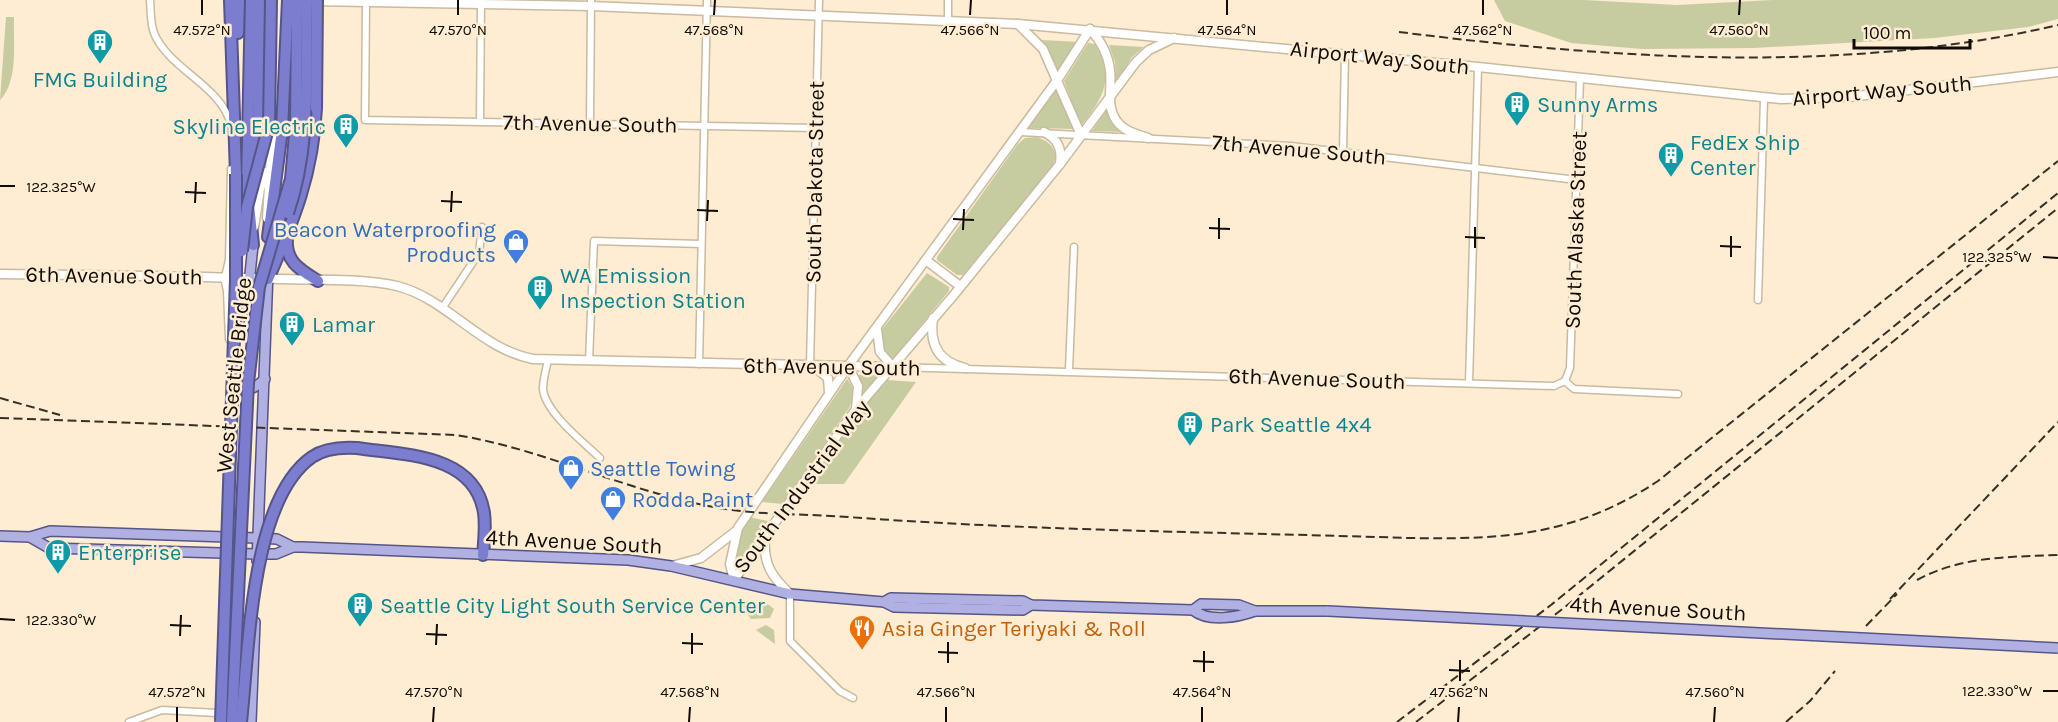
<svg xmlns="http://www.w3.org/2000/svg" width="2058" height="722" viewBox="0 0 2058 722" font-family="Karla,sans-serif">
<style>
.green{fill:#c6cba0}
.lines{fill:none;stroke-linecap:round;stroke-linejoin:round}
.street-casing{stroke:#c9baa0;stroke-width:9}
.secondary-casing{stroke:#c9baa0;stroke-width:11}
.primary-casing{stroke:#565588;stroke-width:12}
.highway-casing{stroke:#565588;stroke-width:14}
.street{stroke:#fff;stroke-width:6}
.secondary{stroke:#fff;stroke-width:8}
.primary{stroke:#b0b1e2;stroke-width:9}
.highway{stroke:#7c7dcf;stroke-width:10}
.rail{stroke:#373026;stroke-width:2;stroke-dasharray:9 4.5;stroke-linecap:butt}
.primary-bridge-casing{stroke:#565588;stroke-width:12;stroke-linecap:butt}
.highway-bridge-casing{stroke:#565588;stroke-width:14;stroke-linecap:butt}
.primary-bridge{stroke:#b0b1e2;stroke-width:9}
.highway-bridge{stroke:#7c7dcf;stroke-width:10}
.ticks{fill:none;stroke:#100b04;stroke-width:2}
.labels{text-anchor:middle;stroke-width:5;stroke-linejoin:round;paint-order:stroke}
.street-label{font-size:22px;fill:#100b04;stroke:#feedd2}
.culture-label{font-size:22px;fill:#0d838f;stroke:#feedd2;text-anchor:start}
.shop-label{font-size:22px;fill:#366cbe;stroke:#feedd2;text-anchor:start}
.food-label{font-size:22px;fill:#c56008;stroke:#feedd2;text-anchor:start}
.ticks-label{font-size:15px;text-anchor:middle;fill:#100b04;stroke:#feedd2;stroke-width:5;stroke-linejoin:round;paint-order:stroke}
</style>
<rect width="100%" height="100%" fill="#feedd2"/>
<g class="green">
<polygon points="1494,0 1584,0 1677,5 1773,0 2058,0 2058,19 2028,27 1934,38 1754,48 1642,49 1571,43 1505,21"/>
<path d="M6 17H14C13 42 19 81 0 100Z"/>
<polygon points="1042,40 1079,42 1059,74"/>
<path d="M1088 43 1095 44C1115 78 1104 97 1081 126L1064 81Z"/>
<polygon points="1109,45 1144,47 1132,57 1116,83 1115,62"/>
<polygon points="1056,88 1074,129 1028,128"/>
<polygon points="1107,109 1113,122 1122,132 1092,131"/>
<path d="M1037 137C1046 140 1058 148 1055 159 1048 184 983 252 963 275H957L937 260V257L1017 145 1025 138Z"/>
<polygon points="927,273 949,287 949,291 894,358 886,357 881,349 880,332"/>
<polygon points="857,375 877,375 877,377 862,394"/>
<path d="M847 379C856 390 854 396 849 408L783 504 762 502Z"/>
<polygon points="887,380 916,382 844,484 808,484 866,404"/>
<polygon points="749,517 768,521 741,560 735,559 737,542"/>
<polygon points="737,599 769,605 774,609 770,618 751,619"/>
<polygon points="766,625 774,630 775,644 756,630"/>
</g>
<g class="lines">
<g class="street-casing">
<g id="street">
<path d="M150 0C151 11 150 22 154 33 169 70 223 86 231 126"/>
<polyline points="366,2 365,120 816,128"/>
<polyline points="948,21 948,0"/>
<polyline points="480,120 481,1"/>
<polyline points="590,123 591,0"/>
<polyline points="1020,132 1291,146 1577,180"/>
<polyline points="1343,151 1345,54"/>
<polyline points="225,277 229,260 231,169"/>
<polyline points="1758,300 1764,99"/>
<polyline points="443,307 479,253 482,227"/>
<path d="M548 360C546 370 543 379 543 389 545 412 583 442 600 458"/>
<polyline points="589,361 594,241 701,244"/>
<polyline points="699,364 707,0"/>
<polyline points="810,365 819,0"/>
<polyline points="893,367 1554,386 1565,381 1574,389 1678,394"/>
<polyline points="1069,370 1074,247"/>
<polyline points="1565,381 1570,368 1580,79"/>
<polyline points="1469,383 1478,67"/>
<polyline points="790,594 790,641 840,691 853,698"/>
<polyline points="129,722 162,710 217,713"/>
</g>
</g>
<g class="secondary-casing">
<g id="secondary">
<polyline points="312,1 591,6 1018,24 1478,67 1781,99 1849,97 2058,72"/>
<polyline points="1018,24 1043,49 1081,135"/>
<path d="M1090 29C1101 41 1108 53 1110 70 1112 86 1106 106 1116 120 1123 131 1136 134 1148 138"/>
<path d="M1044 132C1058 139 1062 148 1060 164"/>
<polyline points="267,218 273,124"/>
<polyline points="254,227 260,189 266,172"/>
<polyline points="927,261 960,286"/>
<path d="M0 274C93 275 186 276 279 279 315 280 363 278 397 286 448 299 480 349 533 359L893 367"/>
<polyline points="225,277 228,291 230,339"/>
<path d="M933 318C929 345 939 362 965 368"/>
<polyline points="877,330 880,352 893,367"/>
<polyline points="813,366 828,378 829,393"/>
<polyline points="848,366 858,386 856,409"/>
<path d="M765 538C763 564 772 577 790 594"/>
<polyline points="672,566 701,558 736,531"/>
<polyline points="734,580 856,409 953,296 1060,164 1136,62 1149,50 1174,38"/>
<polyline points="734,580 730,564 738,528 851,362 1058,79 1090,29"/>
</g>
</g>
<g class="primary-casing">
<g id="primary">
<polyline points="236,330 248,294 253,245"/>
<path d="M232 379C240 398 254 389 265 379"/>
<polyline points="0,536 30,537 50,531 258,538 277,539 293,547"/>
<polyline points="30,537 49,548 257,554 276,554 293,547 302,547 628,560 671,566 790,594 884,602 894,607 1023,610 1031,605"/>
<polyline points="257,561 268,272"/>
<path d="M884 602 891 598 1023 601 1031 605 1193 610C1209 623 1238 617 1255 611"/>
<polyline points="1193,610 1201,604 1239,605 1255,611 1328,611"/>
<polyline points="251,722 255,622"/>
</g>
</g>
<g class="highway-casing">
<g id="highway">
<polyline points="230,0 236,174"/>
<polyline points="251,0 247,184 253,245"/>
<polyline points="238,33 239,0"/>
<polyline points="252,164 258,128 260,0"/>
<polyline points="268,237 282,130"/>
<path d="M287 239C285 262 301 270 318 281"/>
<path d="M268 279C294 220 313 173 316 108"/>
<path d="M357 448C402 455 475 453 484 513 486 527 484 542 483 555"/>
</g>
</g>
<use href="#street" class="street"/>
<use href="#secondary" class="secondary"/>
<use href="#primary" class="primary"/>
<use href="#highway" class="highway"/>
<g class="rail">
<path d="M1399 32C1616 59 1843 75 2058 25"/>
<polyline points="0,398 60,415"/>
<path d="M0 418 456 435C550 450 637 497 732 510 770 515 809 514 848 517 1035 531 1223 532 1410 538 1504 540 1577 535 1658 481L2058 161"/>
<path d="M1917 580C1961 556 2009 557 2058 555"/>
<polyline points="1890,599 2058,422"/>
<polyline points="1866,626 1897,594"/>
<polyline points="1397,722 1551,605 2058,193"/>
<polyline points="1416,722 1565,607 2058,208"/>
<polyline points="1786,722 1810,701 1835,671"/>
</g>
<g class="primary-bridge-casing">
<polyline id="primary-bridge" points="1328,611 2058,648"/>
</g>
<g class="highway-bridge-casing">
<g id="highway-bridge">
<polyline points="316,108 317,0"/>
<polyline points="282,130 288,0"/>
<path d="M288 213C312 144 305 71 307 0"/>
<polyline points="242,251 247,207 269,125 271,0"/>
<polyline points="221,722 236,279 236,174"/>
<polyline points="232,722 248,383 259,287 291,179 296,123 297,0"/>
<path d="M241 722C249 652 250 500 312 457 325 448 341 447 357 448"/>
</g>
</g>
<use href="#primary-bridge" class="primary-bridge"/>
<use href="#highway-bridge" class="highway-bridge"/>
</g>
<path class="ticks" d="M202 15V0M458 15V0M714 15 715 0M970 15 971 0M1227 15V0M1483 15V0M1739 15 1740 0M0 186H15M185 192 206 193M441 201 462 202M195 203 196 182M697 210 718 211M451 212 452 191M953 219 974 220M707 221 708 200M1209 228 1230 229M963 230 964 209M1465 237 1485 238M1219 239V218M1720 246 1741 247M1475 248V227M1731 257V236M2043 257 2058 258M0 619 15 620M170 625 191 626M426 634 447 635M180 636 181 615M682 643 703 644M436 645 437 624M938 652 958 653M692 654V633M1193 661 1214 662M948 663V642M1449 670 1470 671M1204 672V651M1460 681V660M2043 691H2058M177 722V707M433 722 434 707M689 722 690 707M946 722V707M1202 722V707M1458 722 1459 707M1714 722 1715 707"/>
<defs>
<g id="building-pin" transform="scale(1.35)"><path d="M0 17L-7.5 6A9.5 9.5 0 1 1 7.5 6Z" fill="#0f9aa8" stroke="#feedd2"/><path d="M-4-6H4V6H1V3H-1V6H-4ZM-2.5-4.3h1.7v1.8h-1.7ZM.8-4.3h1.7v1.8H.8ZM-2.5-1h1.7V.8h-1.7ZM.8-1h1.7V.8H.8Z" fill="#fff"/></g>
<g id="shop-pin" transform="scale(1.35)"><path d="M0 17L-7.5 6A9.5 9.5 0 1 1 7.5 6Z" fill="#3f7fe0" stroke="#feedd2"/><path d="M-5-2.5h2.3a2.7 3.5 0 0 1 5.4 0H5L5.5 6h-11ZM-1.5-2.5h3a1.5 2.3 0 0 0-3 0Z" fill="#fff"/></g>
<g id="restaurant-pin" transform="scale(1.35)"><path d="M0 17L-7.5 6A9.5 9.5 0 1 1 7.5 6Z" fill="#e8710a" stroke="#feedd2"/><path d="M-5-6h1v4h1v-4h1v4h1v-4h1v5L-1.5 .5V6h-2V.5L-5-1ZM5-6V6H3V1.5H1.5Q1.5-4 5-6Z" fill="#fff"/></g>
</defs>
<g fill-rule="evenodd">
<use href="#building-pin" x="100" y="42"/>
<use href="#building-pin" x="1517" y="104"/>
<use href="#building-pin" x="346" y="126"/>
<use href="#building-pin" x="1671" y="155"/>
<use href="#shop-pin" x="516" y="242"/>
<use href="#building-pin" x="540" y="288"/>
<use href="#building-pin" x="292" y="324"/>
<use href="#building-pin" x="1190" y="424"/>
<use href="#shop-pin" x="571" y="468"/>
<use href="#shop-pin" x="613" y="499"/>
<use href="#building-pin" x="58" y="552"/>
<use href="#building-pin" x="360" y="605"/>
<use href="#restaurant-pin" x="862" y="628"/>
</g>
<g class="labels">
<g class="street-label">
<text transform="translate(1380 57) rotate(6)" y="8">Airport Way South</text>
<text transform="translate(1882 90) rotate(-5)" y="8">Airport Way South</text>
<text transform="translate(590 123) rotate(1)" y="8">7th Avenue South</text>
<text transform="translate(1299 149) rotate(5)" y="8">7th Avenue South</text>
<text transform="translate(814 182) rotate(-89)" y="8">South Dakota Street</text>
<text transform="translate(1575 230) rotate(-88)" y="8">South Alaska Street</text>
<text transform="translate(114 275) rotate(1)" y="8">6th Avenue South</text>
<text transform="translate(832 366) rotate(1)" y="8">6th Avenue South</text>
<text transform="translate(233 375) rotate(-84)" y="8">West Seattle Bridge</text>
<text transform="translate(1317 378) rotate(2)" y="8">6th Avenue South</text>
<text transform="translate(801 486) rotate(-53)" y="8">South Industrial Way</text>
<text transform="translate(574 541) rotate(3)" y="8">4th Avenue South</text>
<text transform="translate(1658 608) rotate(3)" y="8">4th Avenue South</text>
</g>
<g class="culture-label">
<text x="100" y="87" text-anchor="middle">FMG Building</text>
<text x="1537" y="112">Sunny Arms</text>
<text x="326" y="134" text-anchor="end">Skyline Electric</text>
<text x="1690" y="150">FedEx Ship<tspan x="1690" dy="25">Center</tspan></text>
<text x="560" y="283">WA Emission<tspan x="560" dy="25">Inspection Station</tspan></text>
<text x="312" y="332">Lamar</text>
<text x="1210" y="432">Park Seattle 4x4</text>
<text x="78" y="560">Enterprise</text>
<text x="380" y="613">Seattle City Light South Service Center</text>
</g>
<g class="shop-label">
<text x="496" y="237" text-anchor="end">Beacon Waterproofing<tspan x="496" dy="25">Products</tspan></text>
<text x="590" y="476">Seattle Towing</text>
<text x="632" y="507">Rodda Paint</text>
</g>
<g class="food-label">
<text x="882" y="636">Asia Ginger Teriyaki &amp; Roll</text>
</g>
</g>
<g class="ticks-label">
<text x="202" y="35">47.572°N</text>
<text x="458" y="35">47.570°N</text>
<text x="714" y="35">47.568°N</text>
<text x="970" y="35">47.566°N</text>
<text x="1227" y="35">47.564°N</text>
<text x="1483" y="35">47.562°N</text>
<text x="1739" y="35">47.560°N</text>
<text x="61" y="192">122.325°W</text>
<text x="1997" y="262">122.325°W</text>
<text x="61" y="625">122.330°W</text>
<text x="1997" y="696">122.330°W</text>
<text x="177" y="697">47.572°N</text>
<text x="434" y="697">47.570°N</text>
<text x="690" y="697">47.568°N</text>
<text x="946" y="697">47.566°N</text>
<text x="1202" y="697">47.564°N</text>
<text x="1459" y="697">47.562°N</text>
<text x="1715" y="697">47.560°N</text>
</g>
<path d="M1854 39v9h116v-9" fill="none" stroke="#100b04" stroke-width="3"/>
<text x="1863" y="39" font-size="18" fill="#100b04" stroke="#feedd2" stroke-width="4.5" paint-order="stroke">100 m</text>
</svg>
